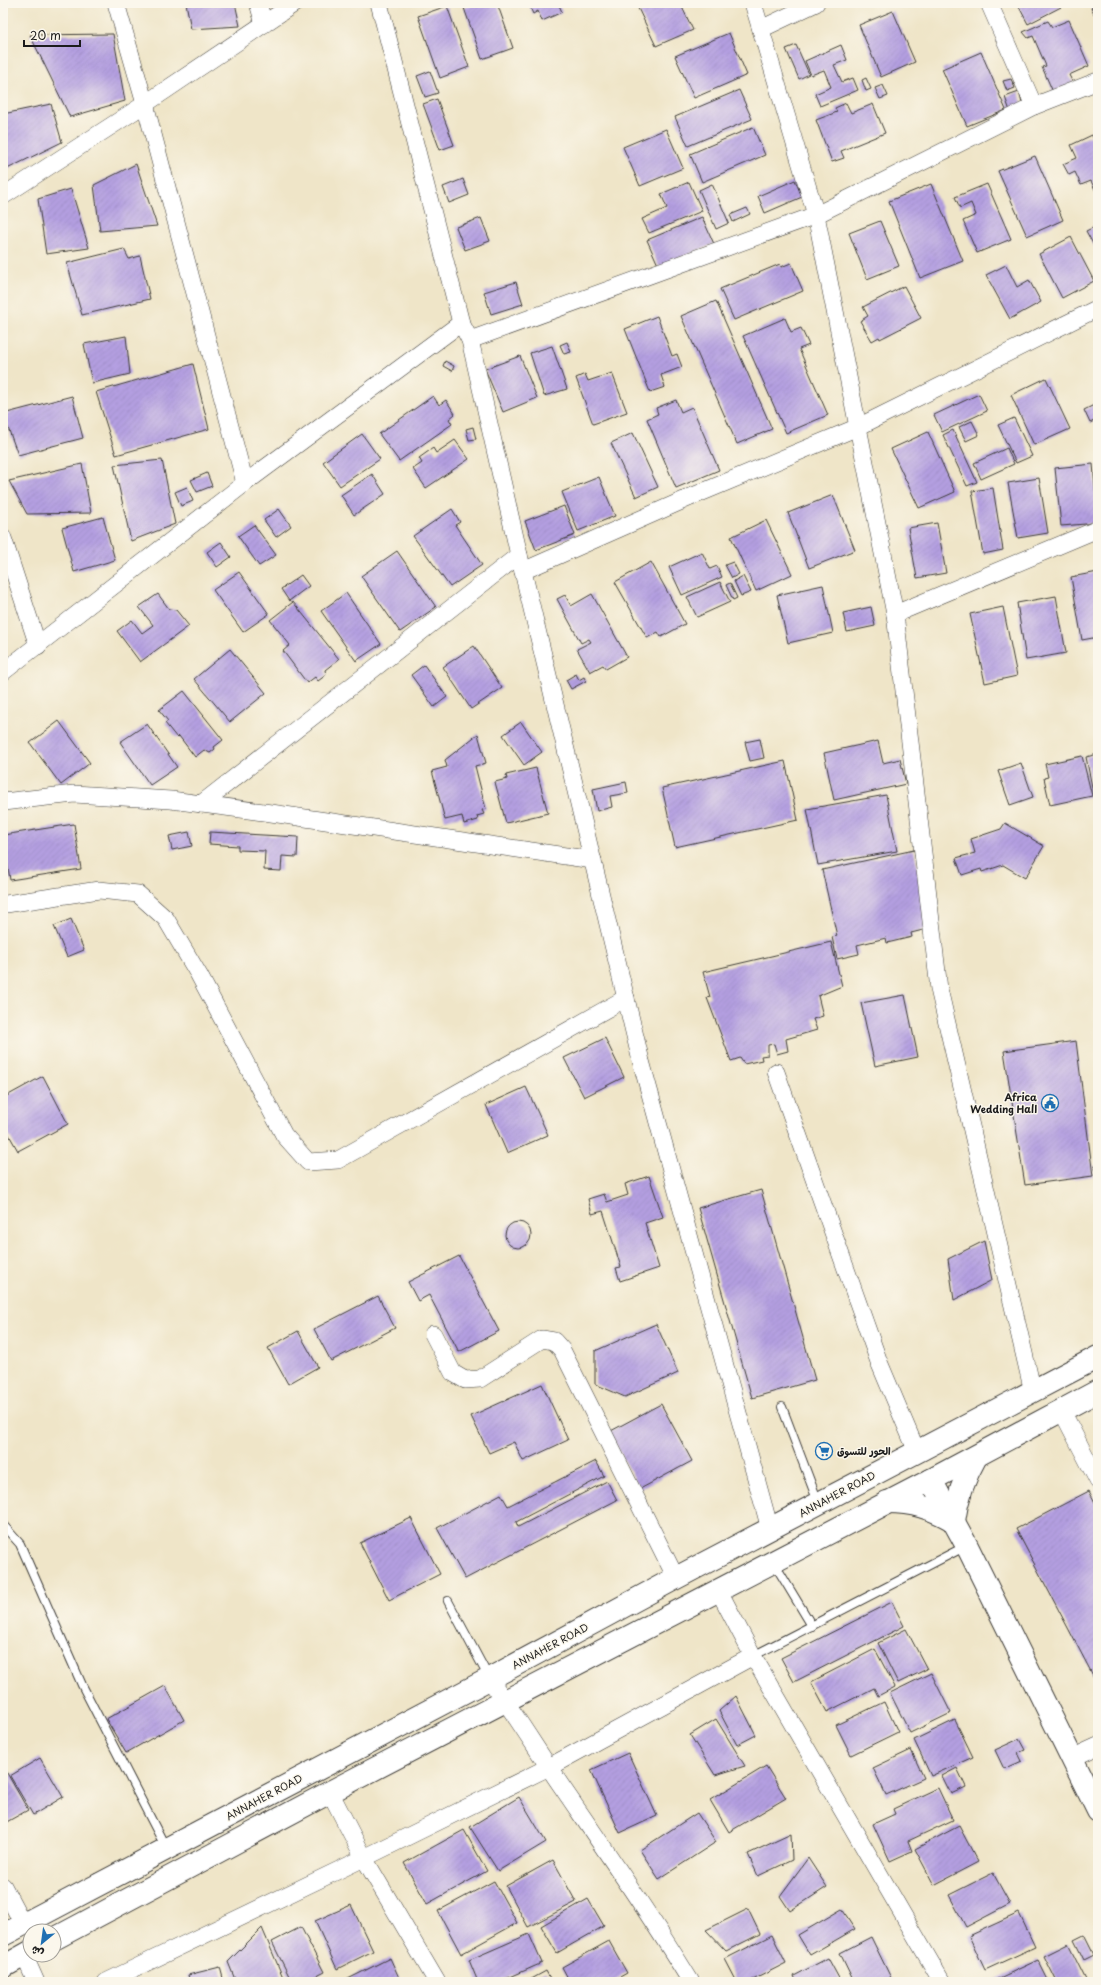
<svg xmlns="http://www.w3.org/2000/svg" width="1101" height="1985" viewBox="0 0 1101 1985" font-family="'Playpen Sans','Playpen Sans Arabic',sans-serif">
<style>
.building{fill:url(#building-hatch)}
.lines{fill:none;stroke-linecap:round;stroke-linejoin:round}
.service-casing{stroke:#3c3a36;stroke-width:10}
.minor-casing{stroke:#3c3a36;stroke-width:18}
.secondary-casing{stroke:#3c3a36;stroke-width:24}
.primary-casing{stroke:#3c3a36;stroke-width:24}
.service{stroke:#fff;stroke-width:8}
.minor{stroke:#fff;stroke-width:17}
.secondary{stroke:#fff;stroke-width:22}
.primary{stroke:#fff;stroke-width:22}
.labels{text-anchor:middle;stroke-width:3;stroke-linejoin:round;paint-order:stroke}
.poi-label{font-size:10px;font-weight:bold;fill:#1c1c1c;stroke:#fbf7ec;text-anchor:end}
.street-label{font-size:10px;fill:#1c1c1c;stroke:#fbf7ec}
</style>
<defs>
<pattern id="building-hatch" width="6" height="6" patternUnits="userSpaceOnUse"><rect width="6" height="6" fill="#b49fe1"/><path d="M-1 1l2-2M0 6l6-6M5 7l2-2" fill="none" stroke="#9a88c0"/></pattern>
</defs>
<rect width="100%" height="100%" fill="#fbf7ec"/>
<filter id="ink" filterUnits="userSpaceOnUse"><feTurbulence type="fractalNoise" baseFrequency=".025" numOctaves="2"/><feDisplacementMap in="SourceGraphic" scale="8" xChannelSelector="R" yChannelSelector="G"/><feConvolveMatrix kernelMatrix="1 2 1 2 8 2 1 2 1" color-interpolation-filters="sRGB"/></filter>
<filter id="wash" filterUnits="userSpaceOnUse"><feTurbulence type="fractalNoise" baseFrequency=".012" numOctaves="4" result="noise"/><feDisplacementMap in="SourceGraphic" scale="16" xChannelSelector="R" yChannelSelector="G"/><feGaussianBlur stdDeviation="0.9" result="paint"/><feColorMatrix in="noise" values="0 0 0 0 0 0 0 0 0 0 0 0 0 0 0 0 0 1.4 0 .05"/><feComposite in="paint" operator="in"/></filter>
<g filter="url(#wash)">
<rect width="100%" height="100%" fill="#efe5c8"/>
<g id="blocks">
<g class="building">
<polygon points="186,3 235,3 240,26 191,29"/>
<polygon points="479,3 497,3 513,48 482,59 464,8"/>
<polygon points="528,3 558,3 562,12 542,21 538,11 533,14"/>
<polygon points="643,3 680,3 693,30 656,46 637,6"/>
<polygon points="1017,3 1059,3 1061,7 1028,24"/>
<polygon points="1098,5 1098,23 1091,8"/>
<polygon points="447,6 469,67 440,78 418,16"/>
<polygon points="893,11 915,62 881,77 859,25"/>
<polygon points="1069,20 1089,66 1069,75 1073,83 1053,92 1042,67 1046,66 1033,36 1028,38 1023,32 1048,21 1052,27"/>
<polygon points="729,33 747,75 694,98 675,56"/>
<polygon points="113,34 125,101 70,117 30,35"/>
<polygon points="796,45 809,74 799,79 786,49"/>
<polygon points="841,45 847,60 834,65 842,82 853,78 858,90 820,106 815,94 831,87 824,70 811,75 805,61"/>
<polygon points="981,52 1006,110 967,126 942,69"/>
<polygon points="430,71 438,93 425,97 417,76"/>
<polygon points="866,78 871,89 866,91 862,80"/>
<polygon points="1011,79 1015,88 1007,91 1003,81"/>
<polygon points="883,85 888,96 880,99 875,88"/>
<polygon points="739,90 752,119 688,146 675,117"/>
<polygon points="1019,92 1023,107 1010,111 1005,97"/>
<polygon points="437,99 454,145 440,150 423,104"/>
<polygon points="846,103 851,113 873,104 885,133 841,151 844,158 832,162 816,120 837,112 835,108"/>
<polygon points="51,104 62,142 3,171 3,114"/>
<polygon points="753,127 765,155 702,182 690,154"/>
<polygon points="666,129 683,168 640,186 623,147"/>
<polygon points="1092,135 1098,149 1098,196 1091,181 1081,185 1075,172 1069,175 1063,164 1077,158 1071,145"/>
<polygon points="1035,156 1063,220 1027,236 998,171"/>
<polygon points="136,164 157,226 100,231 94,185"/>
<polygon points="463,179 469,195 449,203 443,187"/>
<polygon points="795,180 802,197 765,213 758,196"/>
<polygon points="689,182 702,211 649,233 642,219 667,208 661,194"/>
<polygon points="712,184 729,223 716,229 699,190"/>
<polygon points="931,184 963,261 920,278 889,201"/>
<polygon points="987,184 1011,239 977,253 963,221 976,215 971,203 960,208 955,197"/>
<polygon points="71,189 89,248 46,254 38,199"/>
<polygon points="747,208 750,214 733,222 730,215"/>
<polygon points="702,217 714,244 659,267 647,240"/>
<polygon points="481,218 490,241 465,250 456,227"/>
<polygon points="880,221 899,266 867,279 849,233"/>
<polygon points="1098,225 1098,253 1086,231"/>
<polygon points="1071,237 1094,281 1062,298 1039,254"/>
<polygon points="124,249 129,259 140,256 150,299 82,315 67,263"/>
<polygon points="791,263 803,291 734,320 720,289 780,264 781,267"/>
<polygon points="1006,265 1017,287 1029,280 1041,302 1010,319 986,275"/>
<polygon points="516,282 523,304 491,314 484,292"/>
<polygon points="904,286 921,318 880,339 879,337 872,341 860,321 868,316 863,307"/>
<polygon points="716,301 772,429 737,444 681,316"/>
<polygon points="657,316 672,356 677,354 682,367 661,375 665,387 650,392 625,329"/>
<polygon points="785,318 791,332 801,328 809,345 799,349 828,415 786,433 743,336"/>
<polygon points="126,336 130,374 92,383 84,344"/>
<polygon points="567,342 571,352 564,354 560,345"/>
<polygon points="552,346 567,389 544,396 530,353"/>
<polygon points="520,356 537,398 503,412 485,369"/>
<polygon points="445,361 454,366 452,371 443,366"/>
<polygon points="193,364 209,429 116,455 96,392"/>
<polygon points="612,373 627,412 593,424 576,378 585,374 588,381"/>
<polygon points="1046,378 1070,429 1034,445 1011,395"/>
<polygon points="979,394 987,411 942,432 934,415"/>
<polygon points="72,396 83,438 18,455 3,414"/>
<polygon points="433,396 439,405 446,400 455,414 449,419 452,424 399,461 379,434"/>
<polygon points="676,400 681,412 692,407 719,470 676,488 647,419 658,414 656,408"/>
<polygon points="1098,403 1098,419 1090,423 1084,410"/>
<polygon points="1014,418 1032,456 1016,463 998,425"/>
<polygon points="972,421 979,435 966,441 959,427"/>
<polygon points="473,427 476,439 469,440 466,429"/>
<polygon points="953,430 977,482 967,486 943,435"/>
<polygon points="928,432 955,492 919,508 891,449"/>
<polygon points="633,433 658,487 636,497 611,443"/>
<polygon points="362,434 380,459 340,486 323,462"/>
<polygon points="455,440 469,459 426,488 413,469 422,463 419,458 433,448 436,453"/>
<polygon points="1007,448 1014,464 981,479 974,463"/>
<polygon points="162,460 175,524 131,541 114,465"/>
<polygon points="82,464 91,513 27,514 9,481"/>
<polygon points="1093,464 1098,523 1061,526 1055,468"/>
<polygon points="207,473 212,486 197,492 191,480"/>
<polygon points="372,474 385,494 354,515 341,495"/>
<polygon points="599,477 615,516 578,531 562,492"/>
<polygon points="1039,478 1048,533 1018,538 1008,483"/>
<polygon points="187,487 193,501 181,506 175,492"/>
<polygon points="993,488 1003,550 983,554 972,491"/>
<polygon points="833,495 855,550 809,568 788,513"/>
<polygon points="564,506 575,535 536,550 525,521"/>
<polygon points="279,509 291,526 276,537 264,520"/>
<polygon points="452,509 460,522 455,525 482,565 450,587 413,536"/>
<polygon points="103,517 115,560 74,572 62,528"/>
<polygon points="766,520 792,574 756,591 731,537"/>
<polygon points="937,523 946,573 917,578 908,528"/>
<polygon points="254,525 276,555 259,566 238,536"/>
<polygon points="221,542 231,557 217,567 207,552"/>
<polygon points="397,551 436,607 400,632 361,576"/>
<polygon points="702,552 710,569 717,566 722,577 682,595 669,567"/>
<polygon points="651,562 685,624 661,637 658,632 647,638 615,582"/>
<polygon points="733,562 739,574 732,578 725,565"/>
<polygon points="239,572 269,614 243,632 213,590"/>
<polygon points="1098,572 1098,637 1082,640 1071,577"/>
<polygon points="301,575 309,586 289,601 281,589"/>
<polygon points="743,576 751,592 741,596 734,581"/>
<polygon points="720,582 730,602 697,617 687,597"/>
<polygon points="730,583 737,598 733,600 726,585"/>
<polygon points="823,585 833,633 788,643 777,595"/>
<polygon points="346,593 381,644 356,661 321,611"/>
<polygon points="158,594 169,609 176,610 189,626 140,662 117,631 132,620 142,633 153,625 139,607"/>
<polygon points="592,594 627,657 606,669 603,665 590,672 577,649 591,642 589,639 581,643 557,599 565,595 571,606"/>
<polygon points="1056,596 1066,653 1026,660 1017,603"/>
<polygon points="293,602 339,659 325,670 326,675 318,681 315,677 307,683 283,651 290,645 270,620"/>
<polygon points="871,607 875,626 847,632 843,613"/>
<polygon points="1003,607 1017,676 985,683 970,614"/>
<polygon points="474,646 502,688 471,709 443,667"/>
<polygon points="230,649 266,693 230,722 194,679"/>
<polygon points="424,665 447,697 434,707 411,675"/>
<polygon points="576,674 579,680 584,677 586,681 571,689 566,680"/>
<polygon points="184,691 223,740 214,747 215,749 210,753 204,750 195,757 179,736 177,738 165,723 168,721 159,710"/>
<polygon points="59,721 90,763 61,785 30,743"/>
<polygon points="521,722 542,752 524,765 503,735"/>
<polygon points="147,724 177,767 150,785 120,742"/>
<polygon points="478,734 486,763 475,766 486,809 482,810 484,814 477,816 478,820 464,824 462,816 445,820 432,771 447,767 445,760"/>
<polygon points="760,739 764,758 750,761 745,742"/>
<polygon points="878,741 883,763 900,759 906,784 834,800 824,753"/>
<polygon points="1098,754 1098,802 1095,802 1086,757"/>
<polygon points="1082,756 1092,796 1050,805 1044,778 1048,777 1045,764"/>
<polygon points="785,761 798,820 675,847 662,788"/>
<polygon points="1021,763 1033,797 1010,805 998,771"/>
<polygon points="536,768 548,813 506,823 495,782 507,779 506,775"/>
<polygon points="626,782 628,793 610,796 612,807 597,811 593,789"/>
<polygon points="886,795 897,851 818,865 807,809"/>
<polygon points="1005,823 1044,846 1025,878 1003,865 982,872 981,869 962,875 956,858 975,853 971,839 1001,829"/>
<polygon points="74,824 81,869 10,880 3,835"/>
<polygon points="189,832 192,846 172,850 169,836"/>
<polygon points="210,832 298,837 297,857 282,856 281,871 264,870 265,851 238,850 238,846 209,844"/>
<polygon points="914,850 931,928 911,933 912,937 887,943 886,938 857,945 859,954 837,959 832,937 837,936 822,870"/>
<polygon points="71,919 84,950 67,957 54,926"/>
<polygon points="831,942 842,986 818,996 823,1016 813,1019 817,1030 786,1039 788,1051 777,1054 774,1044 768,1045 768,1055 761,1056 762,1060 744,1064 740,1058 731,1061 707,998 710,997 703,972"/>
<polygon points="905,995 918,1057 875,1066 861,1003"/>
<polygon points="605,1038 624,1077 584,1097 564,1058"/>
<polygon points="1076,1041 1093,1176 1025,1185 1004,1051"/>
<polygon points="43,1076 68,1124 18,1151 3,1124 3,1098"/>
<polygon points="526,1087 548,1135 507,1153 486,1105"/>
<polygon points="1098,1164 1098,1181 1097,1181 1095,1166"/>
<polygon points="649,1176 663,1217 645,1223 659,1268 620,1281 616,1268 621,1267 603,1211 592,1214 588,1199 604,1194 607,1202 628,1195 625,1184"/>
<polygon points="761,1190 815,1380 752,1398 698,1208"/>
<circle cx="518" cy="1235" r="13"/>
<polygon points="984,1241 992,1280 954,1300 948,1259"/>
<polygon points="459,1256 499,1331 459,1352 429,1295 418,1301 408,1282"/>
<polygon points="378,1296 395,1328 331,1361 314,1329"/>
<polygon points="656,1324 678,1373 625,1397 595,1384 595,1351"/>
<polygon points="298,1331 318,1367 288,1384 268,1348"/>
<polygon points="542,1384 568,1440 523,1461 514,1442 489,1453 471,1416"/>
<polygon points="661,1404 692,1461 640,1489 609,1432"/>
<polygon points="596,1461 604,1476 516,1522 518,1527 607,1481 617,1500 465,1579 437,1528 501,1494 508,1506"/>
<polygon points="1089,1491 1098,1508 1098,1685 1016,1529"/>
<polygon points="411,1518 440,1574 389,1600 360,1543"/>
<polygon points="892,1602 904,1626 794,1682 781,1658"/>
<polygon points="906,1629 927,1669 898,1683 878,1643"/>
<polygon points="875,1649 895,1687 878,1696 874,1688 827,1712 811,1682"/>
<polygon points="931,1673 951,1713 910,1733 890,1693"/>
<polygon points="165,1686 184,1720 126,1753 106,1719"/>
<polygon points="736,1696 756,1735 737,1745 719,1711"/>
<polygon points="884,1702 898,1732 851,1755 836,1725"/>
<polygon points="716,1719 745,1766 715,1775 690,1735"/>
<polygon points="955,1720 973,1757 931,1776 914,1740"/>
<polygon points="1019,1739 1025,1750 1018,1753 1022,1761 1004,1769 995,1750"/>
<polygon points="911,1750 924,1778 886,1795 873,1768"/>
<polygon points="628,1753 657,1816 620,1833 591,1770"/>
<polygon points="40,1758 63,1797 33,1815 10,1776"/>
<polygon points="3,1766 28,1810 3,1824"/>
<polygon points="766,1766 786,1798 729,1832 710,1800"/>
<polygon points="957,1768 966,1787 951,1794 942,1776"/>
<polygon points="938,1788 953,1820 908,1841 912,1851 890,1861 873,1824 895,1814 893,1809"/>
<polygon points="519,1797 546,1842 498,1871 470,1827"/>
<polygon points="697,1813 716,1842 659,1879 640,1850"/>
<polygon points="959,1826 978,1862 934,1885 915,1849"/>
<polygon points="464,1830 487,1871 427,1904 404,1863"/>
<polygon points="791,1834 792,1860 758,1876 748,1854"/>
<polygon points="808,1858 827,1887 790,1911 780,1896"/>
<polygon points="553,1860 576,1902 528,1927 506,1886"/>
<polygon points="993,1873 1010,1904 966,1927 949,1895"/>
<polygon points="494,1881 517,1923 461,1954 438,1911"/>
<polygon points="588,1899 604,1926 557,1953 541,1926"/>
<polygon points="351,1905 373,1951 337,1969 315,1921"/>
<polygon points="748,1909 760,1934 726,1951 706,1930"/>
<polygon points="842,1909 855,1929 810,1955 798,1935"/>
<polygon points="1019,1913 1035,1947 985,1970 969,1936"/>
<polygon points="301,1927 324,1972 304,1982 292,1982 272,1942"/>
<polygon points="262,1928 285,1982 236,1982 228,1962"/>
<polygon points="529,1934 542,1963 499,1982 478,1982 469,1960"/>
<polygon points="772,1935 786,1963 749,1982 737,1982 725,1959"/>
<polygon points="1084,1935 1094,1955 1084,1960 1074,1940"/>
<polygon points="871,1937 893,1982 854,1982 840,1953"/>
<polygon points="609,1941 627,1973 611,1982 570,1982 562,1967"/>
<polygon points="1068,1944 1087,1982 1057,1982 1044,1956"/>
<polygon points="390,1958 401,1982 345,1982 344,1981"/>
<polygon points="828,1958 841,1982 797,1982 794,1976"/>
<polygon points="1038,1960 1049,1982 991,1982"/>
<polygon points="220,1967 224,1982 190,1982 188,1975"/>
<polygon points="546,1971 552,1982 526,1982"/>
</g>
</g>
</g>
<g filter="url(#ink)">
<use href="#blocks" fill-opacity="0" stroke="#3c3a36" stroke-width="1"/>
<g class="lines">
<g class="service-casing">
<g id="service">
<polyline points="782,1407 818,1502"/>
<polyline points="3,1525 20,1544 82,1685 166,1848"/>
<polyline points="774,1563 812,1626"/>
<polyline points="448,1601 489,1678"/>
<polyline points="753,1656 966,1546"/>
</g>
</g>
<g class="minor-casing">
<g id="minor">
<polyline points="116,3 145,104 245,483"/>
<polyline points="258,3 264,24"/>
<polyline points="379,3 461,323 470,340 519,555 641,1061 770,1529"/>
<polyline points="753,3 816,215 895,614 939,989 1033,1392"/>
<polyline points="989,3 1034,106"/>
<polyline points="761,29 816,3"/>
<polyline points="3,196 145,104 295,3"/>
<polyline points="470,340 816,215 1034,106 1098,81"/>
<polyline points="3,538 38,646"/>
<polyline points="523,571 693,496 858,427 1098,308"/>
<polyline points="895,614 1098,529"/>
<polyline points="3,672 245,483 461,323"/>
<polyline points="3,802 74,794 171,800 271,813 593,860"/>
<polyline points="201,804 519,555"/>
<polyline points="6,904 99,890 138,894 166,919 199,975 284,1135 308,1162 338,1160 626,998"/>
<polyline points="776,1072 879,1362 917,1452"/>
<polyline points="433,1334 453,1373 465,1380 480,1379 542,1339 554,1341 562,1350 676,1578"/>
<polyline points="1062,1411 1098,1481"/>
<polyline points="719,1591 753,1656 942,1982"/>
<path d="M489 1679C515 1713 536 1749 560 1784 605 1850 650 1914 691 1982"/>
<polyline points="1072,1758 1098,1746"/>
<polyline points="330,1792 364,1858 437,1982"/>
<polyline points="3,1886 23,1924"/>
<polyline points="24,1955 36,1982"/>
<polyline points="106,1982 364,1858 549,1767 753,1656"/>
</g>
</g>
<g class="secondary-casing">
<polyline id="secondary" points="931,1480 967,1546 1098,1811"/>
</g>
<g class="primary-casing">
<g id="primary">
<path d="M887 1502C913 1502 932 1508 954 1521 957 1497 964 1478 976 1457"/>
<polyline points="3,1935 489,1679 676,1578 1098,1357"/>
<polyline points="54,1939 330,1792 931,1480 1098,1391"/>
<polyline points="3,1967 30,1952"/>
</g>
</g>
<use href="#service" class="service"/>
<use href="#minor" class="minor"/>
<use href="#secondary" class="secondary"/>
<use href="#primary" class="primary"/>
</g>
</g>
<defs>
<g id="civic-ring" transform="scale(0.9)"><circle r="9.5" fill="#fbf7ec" stroke="#1f6fb2" stroke-width="1.5"/><path d="M-.6-6.5H3V-4.5H.6V-3L4-1V1h2V6H-6V1h2V-1L-.6-3ZM-1.2 2.5V6h2.4V2.5Z" fill="#1f6fb2"/></g>
<g id="supermarket-ring" transform="scale(0.9)"><circle r="9.5" fill="#fbf7ec" stroke="#1f6fb2" stroke-width="1.5"/><path d="M-6-5.5h2.5l.6 2H6L4.5 2H-2.5L-4.4-4H-6ZM-1.5 3.2a1.3 1.3 0 1 0 .1 0ZM3 3.2a1.3 1.3 0 1 0 .1 0Z" fill="#1f6fb2"/></g>
</defs>
<g fill-rule="evenodd">
<use href="#civic-ring" x="1050" y="1103"/>
<use href="#supermarket-ring" x="824" y="1451"/>
</g>
<g class="labels">
<g class="poi-label">
<text x="1037" y="1101">Africa<tspan x="1037" dy="12">Wedding Hall</tspan></text>
<text x="837" y="1455" text-anchor="start">الحور للتسوق</text>
</g>
<g class="street-label">
<text transform="translate(837 1494) rotate(-28)" y="4">ANNAHER ROAD</text>
<text transform="translate(550 1646) rotate(-28)" y="4">ANNAHER ROAD</text>
<text transform="translate(264 1797) rotate(-28)" y="4">ANNAHER ROAD</text>
</g>
</g>
<rect width="1101" height="1985" fill="none" stroke="#fbf7ec" stroke-width="16"/>
<g transform="translate(42 1943) rotate(209)"><circle r="19" fill="#fbf7ec" stroke="#a29f99"/>
<path d="M0-3L7 15L0 10L-7 15Z" fill="#1f6fb2"/>
<text y="-6" font-size="11" font-weight="bold" text-anchor="middle" fill="#1c1c1c">ش</text>
</g>
<path d="M24 40v6h56v-6" fill="none" stroke="#1c1c1c" stroke-width="2"/>
<text x="30" y="40" font-size="12" fill="#1c1c1c" stroke="#fbf7ec" stroke-width="3" paint-order="stroke">20 m</text>
</svg>
